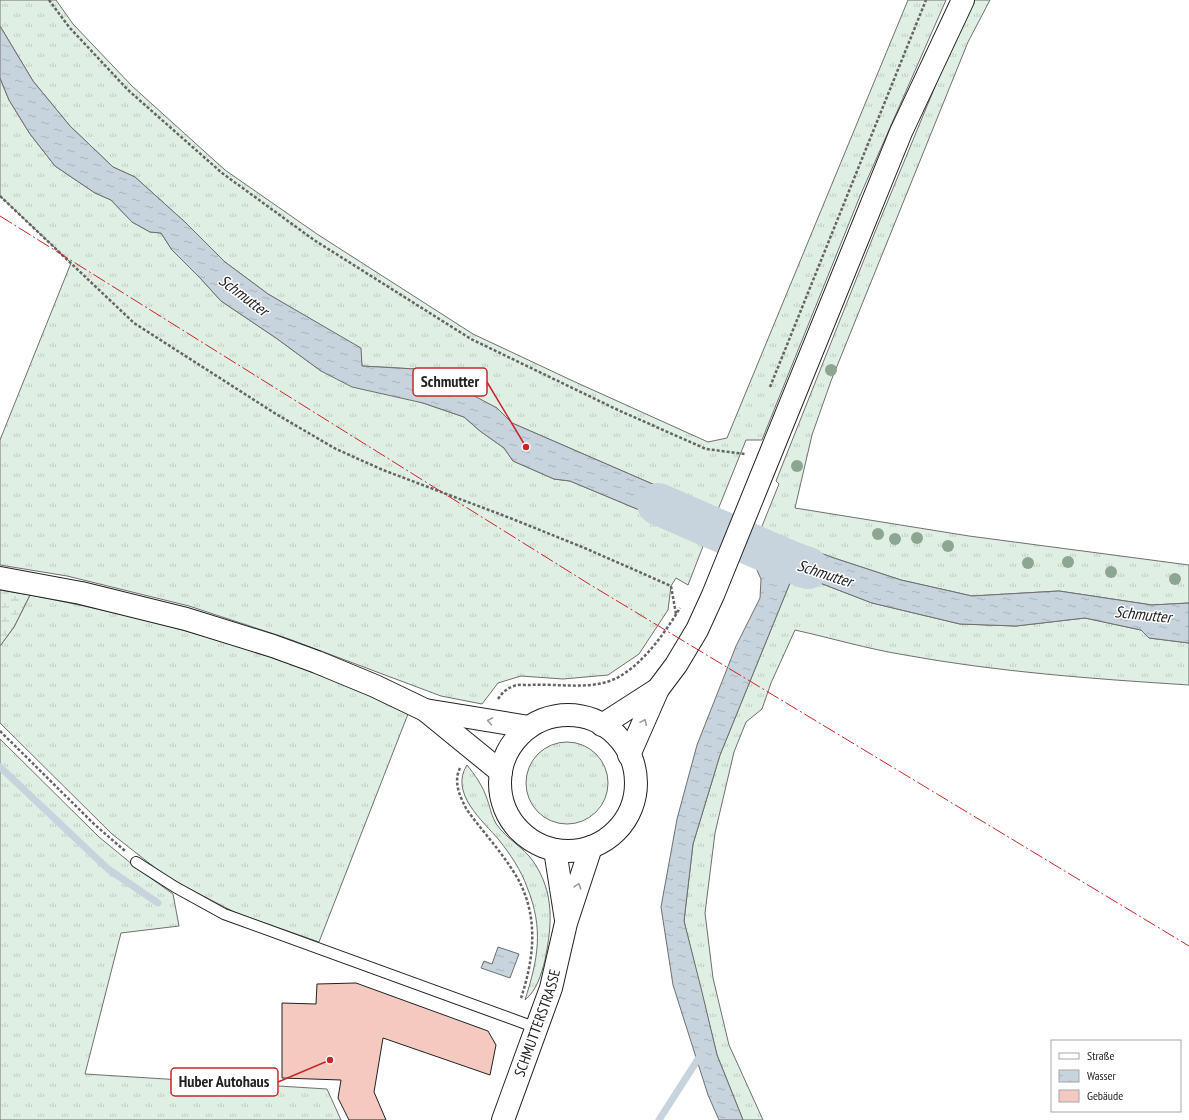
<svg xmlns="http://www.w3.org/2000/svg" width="1189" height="1120" viewBox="0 0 1189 1120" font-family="'PT Sans Narrow',sans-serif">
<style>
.grass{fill:url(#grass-tufts);stroke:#6f6f6f}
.wetland{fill:url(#wetland-marsh);stroke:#6f6f6f}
.water{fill:url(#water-ripples);stroke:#6f6f6f}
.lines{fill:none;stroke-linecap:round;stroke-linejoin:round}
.stream{stroke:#c7d3dd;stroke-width:7}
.river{stroke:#c7d3dd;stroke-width:42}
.building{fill:#f3c9c0;stroke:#222}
.service-casing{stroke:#222;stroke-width:12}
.tertiary-casing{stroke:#222;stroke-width:24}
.secondary-casing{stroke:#222;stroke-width:24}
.path{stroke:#646464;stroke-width:2.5;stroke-dasharray:3 2;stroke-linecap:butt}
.service{stroke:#fff;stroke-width:10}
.tertiary{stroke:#fff;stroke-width:22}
.secondary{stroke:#fff;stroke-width:22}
.power{stroke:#c62828;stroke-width:1;stroke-dasharray:14 3 2 3;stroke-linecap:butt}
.tree{fill:#8da692}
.oneway{stroke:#9c9c9c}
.labels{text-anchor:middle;stroke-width:3;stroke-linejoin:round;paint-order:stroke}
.street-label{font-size:15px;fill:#222;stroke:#fff}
.water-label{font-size:16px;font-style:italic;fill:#222;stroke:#fff}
.leader{fill:none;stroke:#c62828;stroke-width:1.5}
.callout-dot{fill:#c62828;stroke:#fff;stroke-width:1.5}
.callout{fill:#fff;stroke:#c62828;stroke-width:1.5}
.callout-label{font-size:16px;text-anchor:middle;font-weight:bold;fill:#222}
</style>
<defs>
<pattern id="grass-tufts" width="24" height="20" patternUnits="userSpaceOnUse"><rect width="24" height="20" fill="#e0efe3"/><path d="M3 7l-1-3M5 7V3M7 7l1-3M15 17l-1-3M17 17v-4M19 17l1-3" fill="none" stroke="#c0cdc2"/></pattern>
<pattern id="wetland-marsh" width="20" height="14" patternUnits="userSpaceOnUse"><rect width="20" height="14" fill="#e0efe3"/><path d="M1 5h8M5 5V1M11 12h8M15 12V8" fill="none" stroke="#c0cdc2"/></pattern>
<pattern id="water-ripples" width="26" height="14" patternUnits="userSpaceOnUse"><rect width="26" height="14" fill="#c7d3dd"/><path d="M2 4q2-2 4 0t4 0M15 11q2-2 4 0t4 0" fill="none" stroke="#abb5bd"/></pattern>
</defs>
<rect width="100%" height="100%" fill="#fff"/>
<g class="grass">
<polygon points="0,0 56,0 73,24 132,86 225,170 317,234 473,334 573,381 708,442 727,438 908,0 946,0 860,196 762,440 746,440 717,512 512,423 497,408 415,369 362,366 360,348 268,294 225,262 186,223 135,177 113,167 70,126 33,81 0,26"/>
<polygon points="974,0 990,0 968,42 831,381 812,435 795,508 969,536 1189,565 1189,603 1152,605 1059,591 972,596 901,580 834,558 760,531 779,484 776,481 875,232 953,43"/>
<polygon points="0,78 9,100 30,134 55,166 95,193 111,200 132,222 150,232 161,233 172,250 201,279 221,301 276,338 321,371 423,403 464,417 480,431 504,448 513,461 554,479 570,481 637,509 707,536 688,585 676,578 671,586 668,610 639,654 608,675 563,679 521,676 498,683 482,704 441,696 289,639 189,606 67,576 0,565 0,440 71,263 0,196"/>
<path d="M794 573 872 603 960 624 1016 626 1085 618 1141 630 1149 638 1189 643V685C1094 679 998 672 905 655 868 649 831 638 795 630L771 683 762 709 746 722 734 752 715 833 705 913 713 978 729 1045 763 1120H743L717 1055 684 921 693 844 720 755Z"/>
<path d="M30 595C128 614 225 638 319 675 349 686 381 697 408 714L319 942 236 913 184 886 163 874 112 834 0 723V646L14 627Z"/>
<polygon points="0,739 99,837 138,869 173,894 179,926 121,933 85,1074 327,1089 341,1120 0,1120"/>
<circle cx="567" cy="783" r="41"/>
<path d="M467 765C475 775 482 785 486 796 490 806 491 816 497 825 507 839 523 847 533 861 555 893 552 925 545 960 541 975 537 990 525 1000 538 959 544 929 527 887 521 870 510 854 499 840 483 821 449 793 467 765Z"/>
</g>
<polygon class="wetland" points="0,590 30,595 14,627 0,646"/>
<g class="water">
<polygon points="0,26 33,81 70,126 113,167 135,177 186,223 225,262 268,294 361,348 362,366 415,369 437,376 497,408 512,423 717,512 707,536 637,509 570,481 554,479 513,461 504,448 480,431 464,417 423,403 352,387 321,371 276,338 221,301 201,279 172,250 161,233 150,232 132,222 111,200 95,193 55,166 30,134 9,100 0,78"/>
<polygon points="760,531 834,558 901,580 972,596 1059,591 1152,605 1189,603 1189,643 1149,638 1141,630 1085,618 1016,626 960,624 872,603 794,573 720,755 693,844 684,921 702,992 717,1055 743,1120 719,1120 708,1095 673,985 661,907 677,819 697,745 736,646 760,598 761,579 751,557"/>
<polygon points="498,947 519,954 510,978 481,968 484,961 492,964"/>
</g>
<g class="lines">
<g class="stream">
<polyline points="0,767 108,869 158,903"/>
<polyline points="659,1120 702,1053"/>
</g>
<polyline class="river" points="658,504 791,562 808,568"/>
</g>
<polygon class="building" points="356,983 488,1031 496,1045 490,1075 383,1038 374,1092 386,1120 349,1120 338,1098 341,1080 282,1078 282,1003 316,1004 317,984"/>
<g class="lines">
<g class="service-casing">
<polyline id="service" points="136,862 175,887 224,914 537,1028"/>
</g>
<g class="tertiary-casing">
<g id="tertiary">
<polyline points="555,850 566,920"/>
<path id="s1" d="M503 1120 551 988 566 923 591 847"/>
</g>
</g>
<g class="secondary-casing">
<g id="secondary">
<polyline points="0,578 81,593 186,619 273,646 317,662 375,686 425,710 501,772"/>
<polyline points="425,710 529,727"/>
<circle cx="568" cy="783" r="68"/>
<polyline points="602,725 658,689"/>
<polyline points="629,755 658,689 676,665 697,630 713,595 901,132 963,0"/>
</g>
</g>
<g class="path">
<polyline points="49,0 69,27 128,90 222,173 314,240 471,339 618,410 706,449 745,454"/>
<polyline points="0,196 134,323 276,414 336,449 383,470 510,518 587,549 671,586 676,614"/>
<polyline points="770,387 926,0"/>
<path d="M498 699C502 693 507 688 514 686 518 684 524 685 529 685 559 683 596 692 622 675 646 660 666 631 680 608"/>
<polyline points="0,731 94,824 125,851"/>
<path d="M460 768C453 782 460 797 467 810 483 832 501 851 515 874 539 913 535 956 521 998"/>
</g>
<use href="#service" class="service"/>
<use href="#tertiary" class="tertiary"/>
<use href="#secondary" class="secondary"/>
<polyline class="power" points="0,216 589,584 1189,946"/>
</g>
<g class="tree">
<circle cx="831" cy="370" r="6"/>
<circle cx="797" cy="466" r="6"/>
<circle cx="878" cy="534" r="6"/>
<circle cx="917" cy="538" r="6"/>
<circle cx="895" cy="539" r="6"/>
<circle cx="948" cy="546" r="6"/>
<circle cx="1068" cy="562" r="6"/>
<circle cx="1028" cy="563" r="6"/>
<circle cx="1111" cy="572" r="6"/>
<circle cx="1175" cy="579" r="6"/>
</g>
<defs><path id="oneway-chevron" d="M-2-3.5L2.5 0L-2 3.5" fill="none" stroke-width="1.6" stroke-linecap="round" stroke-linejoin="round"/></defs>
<g class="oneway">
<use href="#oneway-chevron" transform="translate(490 721) rotate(-170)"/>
<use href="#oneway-chevron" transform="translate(644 722) rotate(-66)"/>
<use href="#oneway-chevron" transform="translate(578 886) rotate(-72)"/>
</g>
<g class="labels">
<g class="street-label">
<text dy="5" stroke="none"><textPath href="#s1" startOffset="103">SCHMUTTERSTRASSE</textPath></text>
</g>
<g class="water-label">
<text transform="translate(244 295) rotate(37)" y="6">Schmutter</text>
<text transform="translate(825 573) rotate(18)" y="6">Schmutter</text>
<text transform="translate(1143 614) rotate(6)" y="6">Schmutter</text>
</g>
</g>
<path class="leader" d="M526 447L487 382M330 1060L278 1082"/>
<g class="callout-dot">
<circle cx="526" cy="447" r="4"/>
<circle cx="330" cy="1060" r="4"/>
</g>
<g class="callout">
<rect x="413" y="368" width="74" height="28" rx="4"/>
<rect x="171" y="1068" width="107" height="28" rx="4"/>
</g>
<g class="callout-label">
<text x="450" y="387">Schmutter</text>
<text x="224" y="1087">Huber Autohaus</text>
</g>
<rect x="1051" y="1040" width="130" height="72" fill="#ffffff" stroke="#a7a7a7"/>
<rect x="1059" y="1053" width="20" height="6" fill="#ffffff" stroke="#a7a7a7"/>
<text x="1087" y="1060" font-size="12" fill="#222222">Straße</text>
<rect x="1059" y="1070" width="20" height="12" fill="url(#water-ripples)" stroke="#a7a7a7"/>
<text x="1087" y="1080" font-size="12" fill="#222222">Wasser</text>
<rect x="1059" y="1090" width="20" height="12" fill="#f3c9c0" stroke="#a7a7a7"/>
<text x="1087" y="1100" font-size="12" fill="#222222">Gebäude</text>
</svg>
